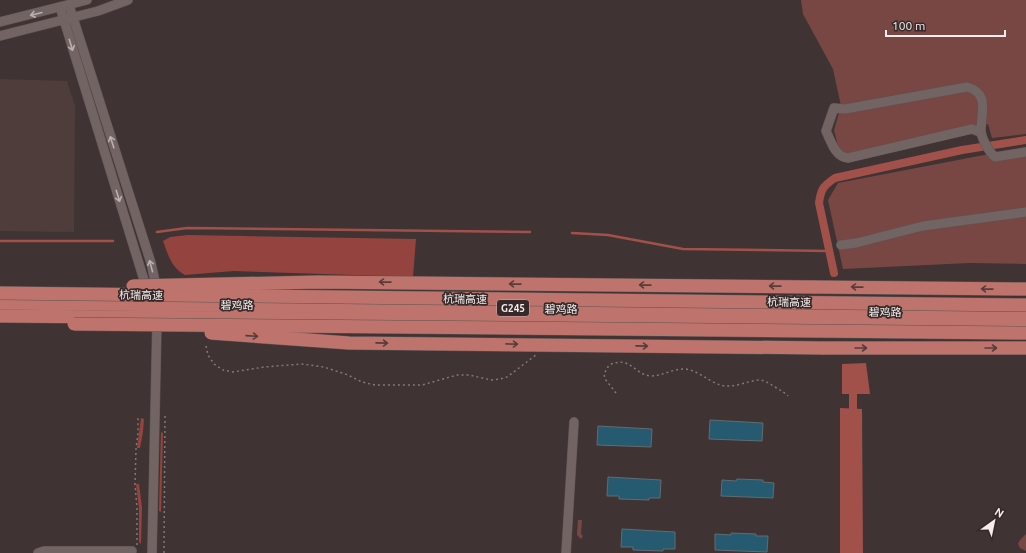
<svg xmlns="http://www.w3.org/2000/svg" width="1026" height="553" viewBox="0 0 1026 553" font-family="Ubuntu,'Noto Sans SC',sans-serif">
<style>
.built{fill:#4e3d3b}
.green{fill:#784743}
.forest{fill:#94433e}
.water{fill:#a2504a}
.lines{fill:none;stroke-linecap:round;stroke-linejoin:round}
.stream{stroke:#a2504a;stroke-width:2.5}
.canal{stroke:#a2504a;stroke-width:8}
.building{fill:#255a70;stroke:#616c71}
.minor-casing{stroke:#5c5352;stroke-width:10}
.highway-casing{stroke:#5c5352;stroke-width:14}
.path{stroke:#827978;stroke-width:1.5;stroke-dasharray:2 3;stroke-linecap:butt}
.minor{stroke:#716463;stroke-width:9}
.highway{stroke:#be746d;stroke-width:13}
.highway-bridge-casing{stroke:#5c5352;stroke-width:14;stroke-linecap:butt}
.highway-bridge{stroke:#be746d;stroke-width:13}
.oneway{stroke:#bab0af}
.oneway2{stroke:#573c3a}
.labels{text-anchor:middle;stroke-width:3.5;stroke-linejoin:round;paint-order:stroke}
.shield{fill:#352a29;stroke:#bcb3b3;stroke-width:1}
.shield-label{font-size:10px;font-weight:bold;fill:#f6eeee}
.street-label{font-size:11px;fill:#f6eeee;stroke:#352a29}
</style>
<rect width="100%" height="100%" fill="#3f3433"/>
<polygon class="built" points="0,79 67,81 75,106 74,232 0,231"/>
<g class="green">
<polygon points="801,0 1026,0 1026,134 992,138 988,124 847,156 840,154 834,130 841,106 833,69 803,14"/>
<polygon points="1026,147 1026,264 969,263 843,269 828,200 838,183"/>
<polygon points="578,520 582,520 581,534 583,536 581,539 577,535"/>
<polygon points="1026,534 1026,551 1020,548 1018,544 1020,540"/>
</g>
<g class="forest">
<path d="M188 235 416 239 413 277 234 271 185 275C171 267 168 255 163 241L170 237Z"/>
<polygon points="141,418 144,419 143,432 140,448 137,448"/>
<polygon points="161,432 163,433 161,512 159,511"/>
<polygon points="136,484 139,484 142,508 141,544 139,542 139,509"/>
</g>
<g class="water">
<polygon points="866,363 870,394 842,394 842,364"/>
<polygon points="840,408 862,409 863,553 840,553"/>
</g>
<g class="lines">
<g class="stream">
<polyline points="157,232 187,228 530,232"/>
<polyline points="572,233 608,235 683,249 829,251"/>
<polyline points="0,241 113,241"/>
</g>
<g class="canal">
<path d="M834 273 819 203C821 189 823 186 835 178L962 150 1026 140"/>
<polyline points="853,418 853,384"/>
</g>
</g>
<g class="building">
<polygon points="710,420 763,423 762,441 709,439"/>
<polygon points="598,426 652,429 651,447 597,445"/>
<polygon points="608,477 661,480 660,498 649,498 649,500 619,499 619,496 607,496"/>
<polygon points="737,479 763,480 763,482 774,483 773,498 721,496 722,480 736,481"/>
<polygon points="622,529 675,532 675,549 663,549 663,551 633,550 633,547 621,547"/>
<polygon points="731,533 756,534 756,536 768,536 767,552 715,550 715,534 731,535"/>
</g>
<g class="lines">
<g class="minor-casing">
<g id="minor">
<polyline points="69,5 151,263 155,281 155,291"/>
<polyline points="60,7 144,280 144,291"/>
<polyline points="0,22 87,0"/>
<polyline points="0,36 98,11 128,0"/>
<path d="M980 132 972 129 848 158C835 157 831 141 826 131L834 108 845 109 967 87C990 93 981 113 981 130 981 138 989 152 995 157L1026 152"/>
<polyline points="841,245 856,243 923,226 1026,212"/>
<polyline points="38,553 44,551 132,551"/>
<polyline points="152,553 157,320"/>
<polyline points="566,553 574,422"/>
</g>
</g>
<g class="highway-casing">
<g id="highway">
<polyline points="814,287 1026,289"/>
<polyline points="0,303 1026,314"/>
<polyline points="0,316 1026,325"/>
<polyline points="822,348 1026,348"/>
</g>
</g>
<g class="path">
<polyline points="206,346 208,355 214,364 223,370 233,372 264,367 302,364 324,367 348,375 362,382 375,385 422,385 457,375 469,375 491,380 500,379 507,377 536,355"/>
<path d="M616 393 605 379 604 374 609 365C631 355 634 375 651 376 662 376 672 369 684 369 696 369 708 381 720 385 733 389 746 381 759 380 765 380 770 384 775 387 780 390 784 392 788 396"/>
<polyline points="137,545 137,508 135,485 136,449 138,433 138,417"/>
<polyline points="164,553 165,414"/>
</g>
<use href="#minor" class="minor"/>
<use href="#highway" class="highway"/>
<g class="highway-bridge-casing">
<g id="highway-bridge">
<polyline points="133,286 318,282 814,287"/>
<polyline points="0,293 1026,305"/>
<polyline points="74,324 1026,333"/>
<polyline points="211,333 349,343 822,348"/>
</g>
</g>
<use href="#highway-bridge" class="highway-bridge"/>
</g>
<defs><path id="oneway-shaft" d="M-6 0H5M1.5-3L5.5 0L1.5 3" fill="none" stroke-width="1.6" stroke-linecap="round" stroke-linejoin="round"/></defs>
<g class="oneway">
<use href="#oneway-shaft" transform="translate(36 14) rotate(166)"/>
<use href="#oneway-shaft" transform="translate(71 45) rotate(73)"/>
<use href="#oneway-shaft" transform="translate(112 142) rotate(-108)"/>
<use href="#oneway-shaft" transform="translate(118 196) rotate(73)"/>
<use href="#oneway-shaft" transform="translate(151 266) rotate(-105)"/>
</g>
<g class="oneway2">
<use href="#oneway-shaft" transform="translate(385 282) rotate(-179)"/>
<use href="#oneway-shaft" transform="translate(515 284) rotate(-179)"/>
<use href="#oneway-shaft" transform="translate(645 285) rotate(-179)"/>
<use href="#oneway-shaft" transform="translate(775 286) rotate(-179)"/>
<use href="#oneway-shaft" transform="translate(857 287) rotate(-179)"/>
<use href="#oneway-shaft" transform="translate(987 289) rotate(-179)"/>
<use href="#oneway-shaft" transform="translate(252 336) rotate(4)"/>
<use href="#oneway-shaft" transform="translate(382 343) rotate(1)"/>
<use href="#oneway-shaft" transform="translate(512 344) rotate(1)"/>
<use href="#oneway-shaft" transform="translate(642 346) rotate(1)"/>
<use href="#oneway-shaft" transform="translate(861 348)"/>
<use href="#oneway-shaft" transform="translate(991 348)"/>
</g>
<g class="labels">
<rect class="shield" x="497" y="300" width="32" height="16" rx="3"/>
<g class="shield-label">
<text x="513" y="312">G245</text>
</g>
<g class="street-label">
<text transform="translate(141 295) rotate(1)" y="4">杭瑞高速</text>
<text transform="translate(465 299) rotate(1)" y="4">杭瑞高速</text>
<text transform="translate(789 302) rotate(1)" y="4">杭瑞高速</text>
<text transform="translate(237 305) rotate(1)" y="4">碧鸡路</text>
<text transform="translate(561 309) rotate(1)" y="4">碧鸡路</text>
<text transform="translate(885 312) rotate(1)" y="4">碧鸡路</text>
</g>
</g>
<g transform="translate(994 521) rotate(33)" stroke="#352a29" stroke-width="3" paint-order="stroke">
<path d="M0-3L7 15L0 10L-7 15Z" fill="#f6eeee"/>
<text y="-6" font-size="11" font-weight="bold" text-anchor="middle" fill="#f6eeee">N</text>
</g>
<path d="M886 30v6h119v-6" fill="none" stroke="#f6eeee" stroke-width="2"/>
<text x="892" y="30" font-size="12" fill="#f6eeee" stroke="#352a29" stroke-width="3" paint-order="stroke">100 m</text>
</svg>
